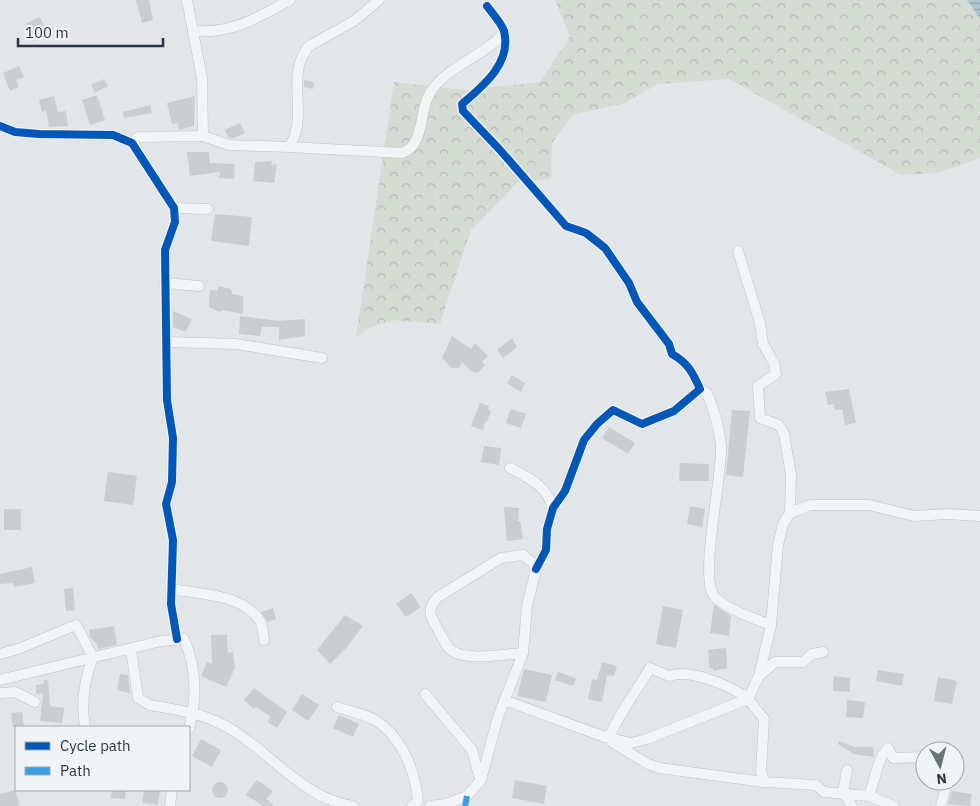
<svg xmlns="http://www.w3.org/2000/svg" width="980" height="806" viewBox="0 0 980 806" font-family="'IBM Plex Sans',sans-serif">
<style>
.forest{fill:url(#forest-crowns)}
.water{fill:url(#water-rules)}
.building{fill:#cbced0}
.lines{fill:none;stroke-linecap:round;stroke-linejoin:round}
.minor-casing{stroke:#c1c4c6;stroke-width:11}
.minor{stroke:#f2f4f5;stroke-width:10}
.quiet{stroke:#3d9ee3;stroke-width:6;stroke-dasharray:12 6;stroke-linecap:butt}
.cycleway-casing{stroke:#f1f4f7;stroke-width:11}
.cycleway{stroke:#0057b8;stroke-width:8}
</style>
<defs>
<pattern id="forest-crowns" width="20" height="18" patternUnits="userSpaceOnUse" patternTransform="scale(1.25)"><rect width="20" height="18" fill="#d5dcd3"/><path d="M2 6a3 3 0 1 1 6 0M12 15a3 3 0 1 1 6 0" fill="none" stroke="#b7bdb6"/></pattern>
<pattern id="water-rules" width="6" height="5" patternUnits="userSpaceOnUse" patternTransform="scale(1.25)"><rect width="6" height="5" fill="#b1c6d3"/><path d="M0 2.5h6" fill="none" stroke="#90a2ad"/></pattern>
</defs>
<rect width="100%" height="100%" fill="#e3e6e8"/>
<path class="forest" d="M555 0H967L980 19V158L938 173 901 175 729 79 658 84 625 103 573 115 552 143 551 179 517 183 471 230 440 324C408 322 383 315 356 337L394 82 465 90 540 82 570 36Z"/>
<polygon class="water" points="967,0 980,0 980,19"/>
<g class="building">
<polygon points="136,0 149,0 153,20 142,23"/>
<polygon points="40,17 48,34 33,41 25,24"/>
<polygon points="19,66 24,77 16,80 19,87 10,91 3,73"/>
<polygon points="104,79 108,86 95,93 91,85"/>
<polygon points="304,80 314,82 313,89 304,87"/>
<polygon points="97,95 105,120 90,125 82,100"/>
<polygon points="54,96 58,112 66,111 68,126 49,127 46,111 42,112 39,100"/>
<polygon points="195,96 194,126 179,130 178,123 172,124 167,103"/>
<polygon points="150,105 152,113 124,118 123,112"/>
<polygon points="240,123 245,133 234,138 229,138 225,130"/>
<polygon points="187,152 209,152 210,163 235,164 234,179 219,178 220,172 190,176"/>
<polygon points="272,161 271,165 277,164 274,183 253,181 255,162"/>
<polygon points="215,214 252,217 249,246 211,241"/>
<polygon points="218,286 231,289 232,294 243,296 243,314 222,310 220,312 209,307 210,290 218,291"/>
<polygon points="173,311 192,319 186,332 173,327"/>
<polygon points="240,316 279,321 305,319 305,336 279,340 279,327 262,327 260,336 239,334"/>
<polygon points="452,336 471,349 475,343 488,356 482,362 485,365 478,373 471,371 462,362 459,368 451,368 442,358"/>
<polygon points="512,338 517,347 503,358 497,350"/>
<polygon points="512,375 525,383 521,392 507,383"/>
<polygon points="849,389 856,423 845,425 842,409 835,410 834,404 828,405 825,392"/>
<polygon points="480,403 489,406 488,409 491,411 487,421 485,421 483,430 471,426"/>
<polygon points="511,409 526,414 521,428 506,423"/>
<polygon points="732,410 750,411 743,477 726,475"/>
<polygon points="609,427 635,443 628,454 602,438"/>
<polygon points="484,446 501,448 499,465 481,462"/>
<polygon points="680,463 709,464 709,481 679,481"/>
<polygon points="108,472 137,476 133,505 104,501"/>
<polygon points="690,506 705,509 702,527 687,524"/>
<polygon points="504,507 519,508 518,521 520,521 523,539 507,541"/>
<rect x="4" y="509" width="17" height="21"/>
<polygon points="32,567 35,583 14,587 13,583 0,584 0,574"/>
<polygon points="73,588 75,610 66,611 64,589"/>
<polygon points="411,593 421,607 406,617 396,604"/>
<polygon points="714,605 731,616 729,636 710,633"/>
<polygon points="663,606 683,610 676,648 656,644"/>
<polygon points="273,608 276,619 268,622 261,612"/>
<polygon points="345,615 363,626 346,648 330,664 317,650"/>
<polygon points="114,626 117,645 98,649 97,644 90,637 89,630"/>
<polygon points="211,635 227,635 228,653 233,652 235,668 226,687 201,676 207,662 212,664"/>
<polygon points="726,648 727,668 713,671 713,668 709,668 708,650"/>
<polygon points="602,662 617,666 614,676 607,675 602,702 588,699 592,679 597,680"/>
<polygon points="524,669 552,675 546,702 517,696"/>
<polygon points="878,670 904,674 902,686 876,681"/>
<polygon points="558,672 576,678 573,686 555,680"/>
<polygon points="120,674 128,675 130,693 117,690"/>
<polygon points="834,676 850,678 850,692 833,691"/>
<polygon points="938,677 957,681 952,704 934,701"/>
<polygon points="44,680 48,680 50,706 64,708 62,723 40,721 43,693 36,694 36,685 43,684"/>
<polygon points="254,688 287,712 277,728 267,722 271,717 256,707 254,709 244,700"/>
<polygon points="302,694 319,705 308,721 292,710"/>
<polygon points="847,700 865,702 863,718 846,717"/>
<polygon points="22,712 24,727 13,727 11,713"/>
<polygon points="339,715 359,724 353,737 333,728"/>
<polygon points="201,739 221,750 212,767 192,756"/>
<polygon points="839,741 855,747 873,747 874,757 854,754 838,744"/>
<polygon points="257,780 273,791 266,799 274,806 263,806 246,795"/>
<polygon points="515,780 547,786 544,804 512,798"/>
<circle cx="220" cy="790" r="8"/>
<polygon points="15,790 20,806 0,806 0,794"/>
<polygon points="112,790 126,790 125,799 111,798"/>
<polygon points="144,790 160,791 158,805 142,803"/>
<polygon points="952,791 972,794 970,806 948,804"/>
</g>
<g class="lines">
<g class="minor-casing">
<g id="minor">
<path d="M187 0 202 78 203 136 229 145 289 147C310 117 284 75 309 46L354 21 379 0"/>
<path d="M487 6C492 13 501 22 504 31 512 63 483 86 462 104L463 111 500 150 566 226 586 233 605 248 629 283 637 302 669 344 672 354C688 363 693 373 700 389L674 411 642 424 613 410 597 424 584 440 565 491 553 508 547 529 546 550 536 569"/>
<path d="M193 31C232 34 257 18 290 0"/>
<polyline points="0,126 15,132 39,134 113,135 132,143 174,208 175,222 165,250 167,400 173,438 172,482 166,504 173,540 171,604 177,639"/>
<polyline points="132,143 138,137 203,136"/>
<path d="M289 147 402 153C426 144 418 112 430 93 446 66 486 56 504 32"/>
<polyline points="174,208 208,209"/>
<polyline points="738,251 760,323 763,344 774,363 776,374 758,386 760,418 779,425 784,434 791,475 790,513 783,524 778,545 771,625 759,676 748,699 764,719 761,772 764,782"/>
<polyline points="165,283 199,286"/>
<polyline points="168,342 236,344 322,358"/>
<path d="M700 389 707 393C714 410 719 426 721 445 723 476 699 575 714 596 723 608 757 620 771 625"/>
<path d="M510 468C529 478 547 486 553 508"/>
<polyline points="790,513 810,505 869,505 914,516 948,514 980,516"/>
<path d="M171 589C200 594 243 594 260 621 263 626 263 635 264 640"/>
<path d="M131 649 138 698 150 705C183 711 205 713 234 731 273 756 305 799 353 806"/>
<path d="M0 654 18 649 76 625 93 657C84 680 81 703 85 727"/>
<polyline points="759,676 775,662 803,662 812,654 823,652"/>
<path d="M0 680 161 641 184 639C197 668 197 698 189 729"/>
<polyline points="0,693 15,692 35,702"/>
<polyline points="425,694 472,750 480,779"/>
<path d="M504 700 605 737 631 743 647 739 748 699C732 686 689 668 669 676L650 668C637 691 621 710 611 734L605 737"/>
<path d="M337 707C349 711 365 714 375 720 402 737 415 770 418 801L412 806"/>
<polyline points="612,742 648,764 659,768 764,782 816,785 824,792 869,796 894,806"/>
<polyline points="943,751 945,751"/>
<polyline points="847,770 843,792 852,806"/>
<path d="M869 796C875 781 877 758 888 748L893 758 925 757"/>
<polyline points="170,806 172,790"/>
<path d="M430 806 446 804 467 796 481 780 498 717 523 653 527 606 536 569 534 564 523 555 501 558 438 597C429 606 428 613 435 624 439 631 443 640 448 647 460 663 505 654 523 653"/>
<polyline points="941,806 947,781"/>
</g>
</g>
<use href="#minor" class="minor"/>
<polyline class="quiet" points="465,806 467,796"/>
<g class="cycleway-casing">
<g id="cycleway">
<path d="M487 6C492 13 501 22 504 31 512 63 483 86 462 104L463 111 500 150 566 226 586 233 605 248 629 283 637 302 669 344 672 354C688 363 693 373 700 389L674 411 642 424 613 410 597 424 584 440 565 491 553 508 547 529 546 550 536 569"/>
<polyline points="0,126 15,132 39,134 113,135 132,143 174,208 175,222 165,250 167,400 173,438 172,482 166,504 173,540 171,604 177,639"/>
</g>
</g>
<use href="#cycleway" class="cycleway"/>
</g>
<rect x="15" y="726" width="175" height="65" fill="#f1f4f7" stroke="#a1a8af"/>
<rect x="25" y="742" width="25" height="8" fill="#0057b8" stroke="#a1a8af"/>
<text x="60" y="751" font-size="15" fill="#293642">Cycle path</text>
<rect x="25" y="767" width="25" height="8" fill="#3d9ee3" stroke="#a1a8af"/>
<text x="60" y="776" font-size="15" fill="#293642">Path</text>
<g transform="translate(940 766) rotate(173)"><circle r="24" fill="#f1f4f7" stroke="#a1a8af"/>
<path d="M0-4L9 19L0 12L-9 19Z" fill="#6a747c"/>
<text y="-8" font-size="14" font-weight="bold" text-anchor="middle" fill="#293642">N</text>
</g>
<path d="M18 38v8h145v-8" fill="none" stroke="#293642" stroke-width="2.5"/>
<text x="25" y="38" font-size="15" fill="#293642" stroke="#f1f4f7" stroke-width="4" paint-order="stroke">100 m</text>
</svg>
